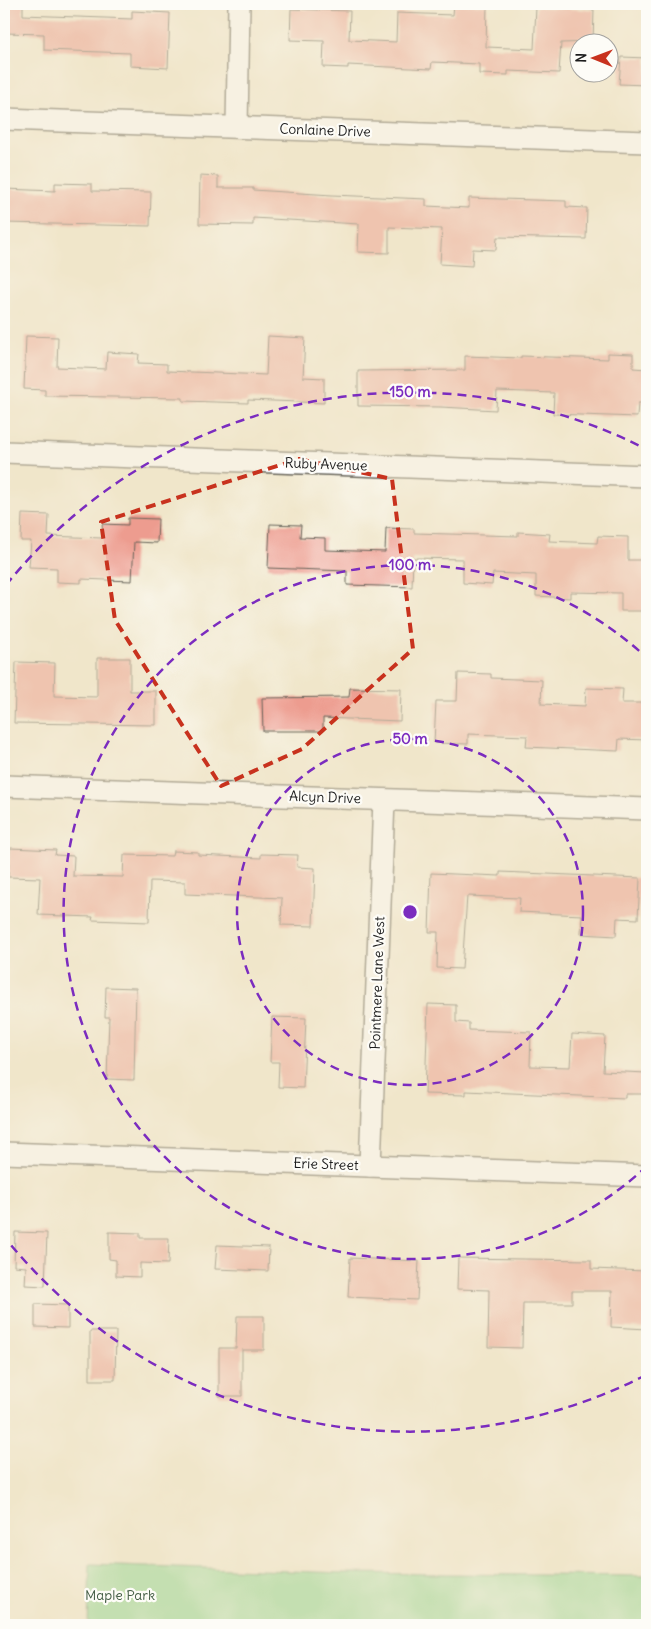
<svg xmlns="http://www.w3.org/2000/svg" width="651" height="1629" viewBox="0 0 651 1629" font-family="Delius,sans-serif">
<style>
.green{fill:#8fd792;stroke:#567a57}
.building{fill:#ed9c8f}
.lines{fill:none;stroke-linecap:round;stroke-linejoin:round}
.minor-casing{stroke:#666359;stroke-width:24}
.minor{stroke:#fff;stroke-width:21}
.marked{fill:none;stroke:#c8321e;stroke-width:4;stroke-dasharray:10 6;stroke-linejoin:round}
.ring{fill:none;stroke:#7b2cbf;stroke-width:2.5;stroke-dasharray:9 6}
.labels{text-anchor:middle;stroke-width:4.5;stroke-linejoin:round;paint-order:stroke}
.street-label{font-size:14px;fill:#1c1c1c;stroke:#fdfcf7}
.park-label{font-size:14px;fill:#445d45;stroke:#fdfcf7}
.centre{fill:#7b2cbf;stroke:#fdfcf7;stroke-width:2.5}
.ring-label{font-size:15px;text-anchor:middle;font-weight:bold;fill:#7b2cbf;stroke:#fdfcf7;stroke-width:4.5;stroke-linejoin:round;paint-order:stroke}
</style>
<rect width="100%" height="100%" fill="#fdfcf7"/>
<filter id="ink" filterUnits="userSpaceOnUse"><feTurbulence type="fractalNoise" baseFrequency=".02" numOctaves="2"/><feDisplacementMap in="SourceGraphic" scale="10" xChannelSelector="R" yChannelSelector="G"/><feConvolveMatrix kernelMatrix="1 2 1 2 8 2 1 2 1" color-interpolation-filters="sRGB"/></filter>
<filter id="wash" filterUnits="userSpaceOnUse"><feTurbulence type="fractalNoise" baseFrequency=".0096" numOctaves="4" result="noise"/><feDisplacementMap in="SourceGraphic" scale="20" xChannelSelector="R" yChannelSelector="G"/><feGaussianBlur stdDeviation="1.12" result="paint"/><feColorMatrix in="noise" values="0 0 0 0 0 0 0 0 0 0 0 0 0 0 0 0 0 1.4 0 .05"/><feComposite in="paint" operator="in"/></filter>
<g filter="url(#wash)">
<rect width="100%" height="100%" fill="#f0e6ca"/>
<polygon class="green" points="90,1564 345,1573 647,1576 647,1625 88,1625"/>
<g id="blocks">
<g class="building">
<polygon points="4,4 23,4 23,15 132,19 132,11 170,13 168,68 130,66 130,53 44,50 44,34 4,33"/>
<polygon points="454,4 487,5 486,47 534,49 536,7 594,10 593,42 561,43 559,73 508,71 508,75 479,74 479,64 432,62 431,69 348,65 348,68 323,67 324,41 290,40 291,9 350,11 349,40 396,42 397,13 453,15"/>
<polygon points="621,57 647,58 647,85 619,84"/>
<polygon points="200,175 218,176 218,188 253,188 253,190 332,195 426,199 426,206 469,208 469,198 566,201 566,207 587,208 586,239 497,237 496,250 473,249 472,266 440,264 442,229 389,227 389,253 358,252 359,224 253,218 253,225 199,224"/>
<polygon points="55,183 92,184 92,191 151,192 150,226 4,223 4,189 55,191"/>
<polygon points="26,336 58,337 57,367 106,369 107,352 139,354 138,363 167,364 167,371 266,375 268,336 305,338 303,377 324,378 324,403 248,400 248,403 183,401 183,398 45,396 45,390 24,389"/>
<polygon points="608,353 633,354 633,368 647,369 647,403 638,403 637,417 553,414 554,393 497,391 496,410 441,407 358,406 358,371 465,370 465,356 521,358 521,356 608,359"/>
<polygon points="22,514 49,515 48,536 102,538 102,524 128,525 128,518 158,519 157,543 134,542 132,581 81,579 81,583 57,582 57,568 29,567 31,541 21,541"/>
<polygon points="270,524 301,525 300,537 325,538 325,550 385,552 386,528 414,529 414,533 518,536 518,532 550,534 549,541 597,543 598,536 628,537 628,560 647,560 647,611 621,611 621,593 570,592 570,598 536,596 536,575 493,573 492,585 463,583 463,559 413,558 412,587 347,585 347,571 268,568"/>
<polygon points="97,658 130,658 130,691 156,691 156,725 14,723 16,662 55,663 54,696 97,697"/>
<polygon points="458,673 491,674 491,678 542,680 541,704 585,706 586,688 623,689 622,703 647,703 647,740 619,739 618,751 526,747 527,736 468,734 468,744 434,743 436,701 457,701"/>
<polygon points="350,688 401,689 400,721 323,718 323,731 263,731 262,698 349,697"/>
<polygon points="10,848 56,850 55,855 74,856 73,876 123,877 124,855 172,856 173,851 198,852 198,855 261,858 261,854 298,855 297,867 315,868 313,926 281,925 282,898 185,894 185,882 150,881 149,922 92,920 93,917 38,915 40,878 8,877"/>
<polygon points="500,872 640,878 638,919 617,918 616,936 581,934 582,915 519,912 520,898 467,896 462,969 437,968 438,932 429,932 431,873 500,876"/>
<polygon points="106,987 136,988 134,1080 107,1079 109,1017 105,1017"/>
<polygon points="428,1004 456,1005 456,1022 469,1023 469,1030 531,1032 530,1066 570,1067 572,1034 605,1036 603,1071 647,1073 647,1094 625,1094 625,1098 466,1091 466,1095 425,1094"/>
<polygon points="272,1017 306,1018 303,1088 278,1087 279,1062 270,1062"/>
<polygon points="15,1232 47,1233 45,1286 25,1285 26,1267 14,1266"/>
<polygon points="109,1232 140,1233 140,1238 169,1238 168,1264 140,1263 140,1277 116,1276 116,1260 109,1259"/>
<polygon points="217,1245 269,1247 268,1271 215,1269"/>
<polygon points="350,1258 419,1261 417,1300 348,1297"/>
<polygon points="458,1258 591,1260 591,1269 647,1271 647,1329 611,1327 612,1291 572,1291 572,1303 523,1303 522,1348 488,1347 489,1290 457,1289"/>
<polygon points="35,1304 68,1305 68,1328 35,1327"/>
<polygon points="237,1316 264,1316 264,1350 242,1350 242,1396 219,1396 219,1348 236,1348"/>
<polygon points="90,1331 116,1331 115,1380 90,1380"/>
</g>
</g>
</g>
<g filter="url(#ink)">
<use href="#blocks" fill-opacity="0" stroke="#666359" stroke-width="1"/>
<g class="lines">
<g class="minor-casing">
<g id="minor">
<polyline points="4,119 647,142"/>
<polyline points="237,127 239,4"/>
<polyline points="4,452 647,476"/>
<polyline points="4,786 647,809"/>
<polyline points="4,1153 647,1176"/>
<polyline points="370,1166 384,800"/>
</g>
</g>
<use href="#minor" class="minor"/>
</g>
</g>
<path d="M0 0H651V1629H0ZM299 459 392 479 413 649 302 749 221 786 115 620 101 522Z" fill="#f0e6ca" fill-opacity=".55" fill-rule="evenodd"/>
<path class="marked" d="M299 459 392 479 413 649 302 749 221 786 115 620 101 522Z"/>
<g class="ring">
<circle cx="410" cy="912" r="173"/>
<path d="M647 1166A347 347 0 1 1 647 658"/>
<path d="M646 1375A520 520 0 0 1 6 1239M6 585A520 520 0 0 1 646 449"/>
</g>
<g class="labels">
<g class="street-label">
<text transform="translate(325 130) rotate(2)" y="5">Conlaine Drive</text>
<text transform="translate(326 464) rotate(2)" y="5">Ruby Avenue</text>
<text transform="translate(325 797) rotate(2)" y="5">Alcyn Drive</text>
<text transform="translate(377 983) rotate(-88)" y="5">Pointmere Lane West</text>
<text transform="translate(326 1164) rotate(2)" y="5">Erie Street</text>
</g>
<g class="park-label">
<text x="120" y="1600">Maple Park</text>
</g>
</g>
<circle cx="410" cy="912" r="8" class="centre"/>
<g class="ring-label">
<text x="410" y="397">150 m</text>
<text x="410" y="570">100 m</text>
<text x="410" y="744">50 m</text>
</g>
<rect width="651" height="1629" fill="none" stroke="#fdfcf7" stroke-width="20"/>
<g transform="translate(594 58) rotate(271)"><circle r="24" fill="#fdfcf7" stroke="#a3a29f"/>
<path d="M0-4L9 19L0 12L-9 19Z" fill="#c8321e"/>
<text y="-8" font-size="14" font-weight="bold" text-anchor="middle" fill="#1c1c1c">N</text>
</g>
</svg>
